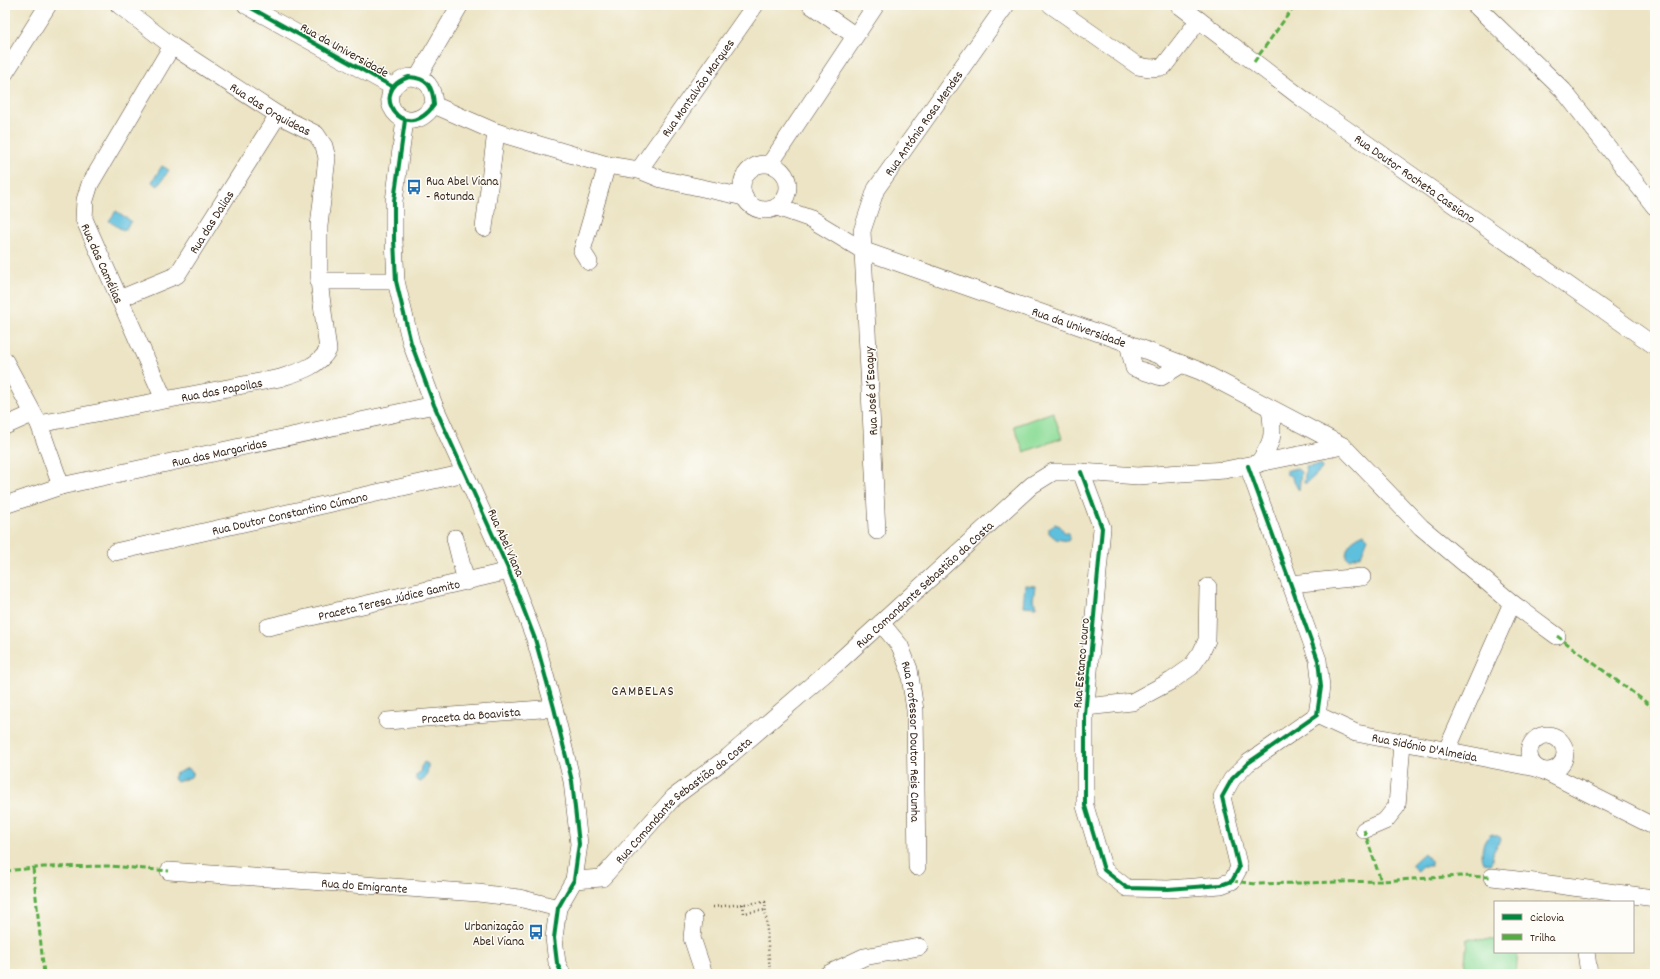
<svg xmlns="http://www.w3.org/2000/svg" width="1660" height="979" viewBox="0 0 1660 979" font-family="Dekko,sans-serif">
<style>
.green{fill:#91de9b;stroke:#66845c}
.water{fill:#5fc0de;stroke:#4d757e}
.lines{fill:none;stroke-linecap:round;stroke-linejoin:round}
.minor-casing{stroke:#564637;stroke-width:18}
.path{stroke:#564637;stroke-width:2.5;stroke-dasharray:1 3;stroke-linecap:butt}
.minor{stroke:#fff;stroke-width:17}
.quiet{stroke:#55ab43;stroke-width:3;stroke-dasharray:6 3;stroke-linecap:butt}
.cycleway-casing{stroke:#fdfcf7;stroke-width:6}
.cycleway{stroke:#00873e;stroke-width:4}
.labels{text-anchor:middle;stroke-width:3;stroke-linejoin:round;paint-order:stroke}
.street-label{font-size:13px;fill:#3b2a1e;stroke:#fdfcf7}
.poi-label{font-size:13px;fill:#3b2a1e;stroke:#fdfcf7;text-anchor:start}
.neighbourhood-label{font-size:14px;letter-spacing:1px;fill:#3b2a1e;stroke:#fdfcf7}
</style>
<rect width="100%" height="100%" fill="#fdfcf7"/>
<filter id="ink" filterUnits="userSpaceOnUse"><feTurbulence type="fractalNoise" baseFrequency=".025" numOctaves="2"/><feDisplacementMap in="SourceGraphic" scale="8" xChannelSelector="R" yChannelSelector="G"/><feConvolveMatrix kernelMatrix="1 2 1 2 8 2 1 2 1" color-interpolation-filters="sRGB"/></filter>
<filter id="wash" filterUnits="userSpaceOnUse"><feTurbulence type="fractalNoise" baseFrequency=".012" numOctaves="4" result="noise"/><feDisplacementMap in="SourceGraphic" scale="16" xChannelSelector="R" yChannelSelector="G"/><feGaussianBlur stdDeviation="0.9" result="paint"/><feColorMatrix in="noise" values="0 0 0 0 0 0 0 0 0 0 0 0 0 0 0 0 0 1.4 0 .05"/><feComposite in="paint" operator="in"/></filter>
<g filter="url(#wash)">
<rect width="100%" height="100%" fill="#ece4c4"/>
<g class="green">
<polygon points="1053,412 1062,438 1024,452 1014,426"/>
<polygon points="1467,939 1495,940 1495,952 1518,952 1516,974 1464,974"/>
</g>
<g class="water">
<polygon points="162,166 169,170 158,186 152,182"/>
<polygon points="116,211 131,221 124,231 109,221"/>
<polygon points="1321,465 1322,469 1307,483 1304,483 1306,467"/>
<polygon points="1296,468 1301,472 1299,490 1298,489 1291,476 1286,474 1286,471"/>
<polygon points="1055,524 1060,526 1064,532 1069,533 1070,537 1068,541 1056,539 1049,533 1049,528"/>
<path d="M1364 534 1368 538 1361 555 1349 559 1346 557C1346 544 1353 539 1364 534Z"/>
<polygon points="1025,585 1035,586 1033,600 1036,603 1036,607 1023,606"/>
<path d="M424 762 428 764C428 772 427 777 421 782L416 780V775L420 772 421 767Z"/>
<polygon points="188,768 193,772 191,777 177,782 173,778 175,774"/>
<path d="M1492 834 1498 836 1500 839C1499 846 1494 848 1493 854 1492 858 1493 860 1490 864L1484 863C1480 854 1482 839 1492 834Z"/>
<polygon points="1424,853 1431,861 1431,866 1422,866 1417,871 1411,865"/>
</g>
</g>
<g filter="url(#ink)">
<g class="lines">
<g class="minor-casing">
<g id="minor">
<path id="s1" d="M119 5 172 46 278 115 316 134 324 146 327 158 319 226V281H396"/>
<polyline points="246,5 393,87"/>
<polyline points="811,5 854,35"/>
<polyline points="1051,5 1138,66 1150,68 1163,67 1199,20"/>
<path id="s2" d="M1179 5 1303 99 1655 346"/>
<polyline points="1475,5 1563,90 1655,207"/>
<polyline points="5,73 48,5"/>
<path d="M409 77C428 78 433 87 434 105 404 147 366 90 409 77Z"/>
<polyline points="418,77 460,5"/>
<polyline points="434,105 496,132 607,165 639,170 661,179 744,197"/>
<polyline points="405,120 394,201 394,240 396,281 411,343 434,405 509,571 535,639 554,708 572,781 579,844 574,880 558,908 554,938 557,963 562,974"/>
<circle cx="765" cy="187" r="23"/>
<polyline points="770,164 876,5"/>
<path id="s3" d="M639 170 755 5"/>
<path id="s4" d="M777 207 811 219 862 250 1119 340 1200 371 1343 446 1421 527 1512 603 1557 636"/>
<polyline points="484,228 496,132"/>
<polyline points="589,262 582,251 607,165"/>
<path id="s5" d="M119 299 177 275 278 115"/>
<polyline points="1128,343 1134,368 1161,377 1182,364"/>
<polyline points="5,361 39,424 61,486"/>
<polyline points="164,399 84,219 85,200 90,184 172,46"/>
<path id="s6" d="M39 424 280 378C298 372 318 367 328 350L319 281"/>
<polyline points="5,426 32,414"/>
<path d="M1258 464C1274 440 1274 436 1270 408"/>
<polyline points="1081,472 1102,528 1085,715 1085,806 1104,870 1127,888 1168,889 1221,885 1232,881 1239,868 1222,797 1232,779 1248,763 1317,715 1321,687 1318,660 1248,466"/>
<path id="s7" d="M5 505 61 486 434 405"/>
<path id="s8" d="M877 531 862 231 876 189 1006 5"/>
<polyline points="455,538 466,582"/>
<path id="s9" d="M115 552 465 473"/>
<polyline points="1290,584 1362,577"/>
<path id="s10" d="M881 623 900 646 909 669 915 710 917 867"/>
<path id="s11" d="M268 627 509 571"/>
<polyline points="1086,707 1132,702 1171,681 1191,667 1201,653 1207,640 1208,587"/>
<path id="s12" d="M1317 715 1356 733 1536 768"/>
<path id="s13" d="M387 721 554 708"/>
<circle cx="1547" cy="753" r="18"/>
<polyline points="1446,752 1512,603"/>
<polyline points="1544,771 1655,827"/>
<polyline points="1364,830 1385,821 1397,806 1402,743"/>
<path id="s14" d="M169 871 478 893 519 898 558 908"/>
<path d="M1492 877C1546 883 1600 891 1655 898"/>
<path id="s15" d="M574 880 602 878 674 797 728 757 834 666 1032 485 1053 472H1081L1138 476 1225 470 1343 446"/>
<polyline points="694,919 692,938 704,974"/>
<polyline points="1586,952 1589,974"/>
<polyline points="828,974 864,957 919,947"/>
</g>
</g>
<g class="path">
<polyline points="743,904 744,913 766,910"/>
<polyline points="713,907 765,902 770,974"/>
</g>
<use href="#minor" class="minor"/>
<g class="quiet">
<polyline points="1254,62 1295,5"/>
<polyline points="1557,636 1655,709"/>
<polyline points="1364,830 1381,881"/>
<polyline points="33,868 44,974"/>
<polyline points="5,871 44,867 111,866 169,871"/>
<polyline points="1232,881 1256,884 1381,881 1461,876 1492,877"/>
</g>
<g class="cycleway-casing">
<g id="cycleway">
<polyline points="246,5 393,87"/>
<path d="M409 77C428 78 433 87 434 105 404 147 366 90 409 77Z"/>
<polyline points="405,120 394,201 394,240 396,281 411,343 434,405 509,571 535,639 554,708 572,781 579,844 574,880 558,908 554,938 557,963 562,974"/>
<polyline points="1081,472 1102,528 1085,715 1085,806 1104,870 1127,888 1168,889 1221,885 1232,881 1239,868 1222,797 1232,779 1248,763 1317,715 1321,687 1318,660 1248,466"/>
</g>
</g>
<use href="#cycleway" class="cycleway"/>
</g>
</g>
<defs>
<g id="bus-bare" transform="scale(1.2)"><path d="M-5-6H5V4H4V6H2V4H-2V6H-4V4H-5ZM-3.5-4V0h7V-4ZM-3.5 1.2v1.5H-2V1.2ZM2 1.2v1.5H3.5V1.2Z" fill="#1f6fb2" stroke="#fdfcf7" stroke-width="2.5" paint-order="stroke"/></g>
</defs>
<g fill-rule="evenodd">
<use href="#bus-bare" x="414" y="187"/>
<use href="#bus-bare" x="536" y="932"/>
</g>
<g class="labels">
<g class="street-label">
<text transform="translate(345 49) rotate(29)" y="5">Rua da Universidade</text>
<text dy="5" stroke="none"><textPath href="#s3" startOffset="101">Rua Montalvão Marques</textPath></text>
<text dy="5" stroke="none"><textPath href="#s1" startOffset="184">Rua das Orquideas</textPath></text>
<text dy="5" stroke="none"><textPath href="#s8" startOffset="426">Rua António Rosa Mendes</textPath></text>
<text dy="5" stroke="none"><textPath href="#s2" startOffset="293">Rua Doutor Rocheta Cassiano</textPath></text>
<text dy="5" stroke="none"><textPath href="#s5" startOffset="126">Rua das Dalias</textPath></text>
<text transform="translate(103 263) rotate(66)" y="5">Rua das Camélias</text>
<text dy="5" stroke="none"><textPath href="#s4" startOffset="326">Rua da Universidade</textPath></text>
<text dy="5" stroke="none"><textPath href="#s6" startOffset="186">Rua das Papoilas</textPath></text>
<text transform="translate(870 391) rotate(-93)" y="5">Rua José d´Esaguy</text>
<text dy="5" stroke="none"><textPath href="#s7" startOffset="221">Rua das Margaridas</textPath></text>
<text dy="5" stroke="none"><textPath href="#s9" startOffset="179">Rua Doutor Constantino Cúmano</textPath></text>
<text transform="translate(507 542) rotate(66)" y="5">Rua Abel Viana</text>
<text dy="5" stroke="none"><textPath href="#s15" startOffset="465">Rua Comandante Sebastião da Costa</textPath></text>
<text dy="5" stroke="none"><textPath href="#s11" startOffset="124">Praceta Teresa Júdice Gamito</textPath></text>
<text transform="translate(1080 663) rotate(-85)" y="5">Rua Estanco Louro</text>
<text dy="5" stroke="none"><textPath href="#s13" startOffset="84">Praceta da Boavista</textPath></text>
<text dy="5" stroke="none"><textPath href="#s10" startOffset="127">Rua Professor Doutor Reis Cunha</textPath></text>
<text dy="5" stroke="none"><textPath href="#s12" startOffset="113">Rua Sidónio D'Almeida</textPath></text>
<text dy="5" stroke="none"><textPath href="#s15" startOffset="141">Rua Comandante Sebastião da Costa</textPath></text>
<text dy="5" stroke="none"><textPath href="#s14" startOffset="196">Rua do Emigrante</textPath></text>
</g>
<g class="poi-label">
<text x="426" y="185">Rua Abel Viana<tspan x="426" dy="15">- Rotunda</tspan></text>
<text x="524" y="930" text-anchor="end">Urbanização<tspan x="524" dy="15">Abel Viana</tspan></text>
</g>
<g class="neighbourhood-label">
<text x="643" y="695">GAMBELAS</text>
</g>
</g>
<rect width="1660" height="979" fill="none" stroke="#fdfcf7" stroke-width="20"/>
<rect x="1494" y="901" width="140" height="52" fill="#fdfcf7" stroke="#afa8a0"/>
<rect x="1502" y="914" width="20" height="6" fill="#00873e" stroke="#afa8a0"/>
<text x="1530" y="921" font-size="12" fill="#3b2a1e">Ciclovia</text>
<rect x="1502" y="934" width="20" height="6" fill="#55ab43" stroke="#afa8a0"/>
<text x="1530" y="941" font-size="12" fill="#3b2a1e">Trilha</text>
</svg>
